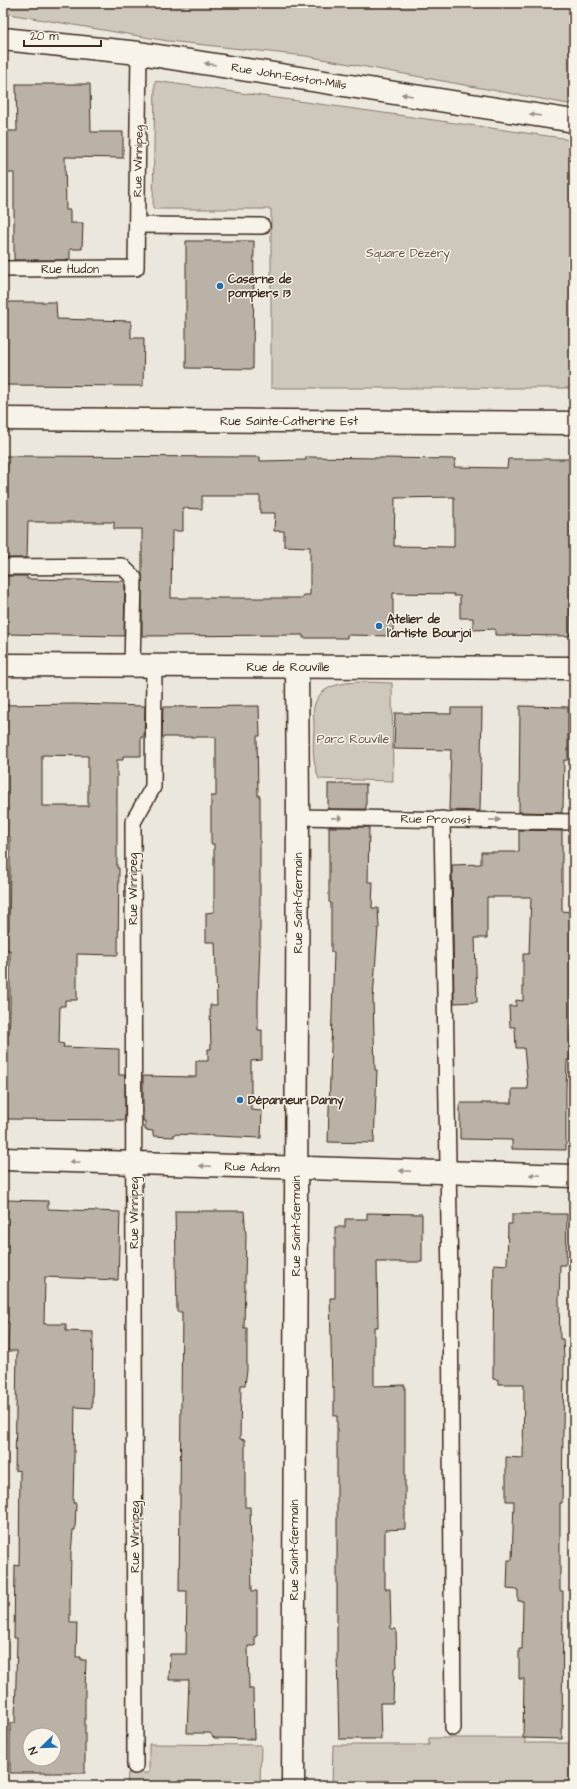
<svg xmlns="http://www.w3.org/2000/svg" width="577" height="1789" viewBox="0 0 577 1789" font-family="'Architects Daughter',sans-serif">
<style>
.green{fill:#cec8bc;stroke:#84796d}
.building{fill:#bab2a7;stroke:#3b2a1e;fill-rule:evenodd}
.lines{fill:none;stroke-linecap:round;stroke-linejoin:round}
.service-casing{stroke:#3b2a1e;stroke-width:18}
.minor-casing{stroke:#3b2a1e;stroke-width:25}
.tertiary-casing{stroke:#3b2a1e;stroke-width:25}
.service{stroke:#f7f3e8;stroke-width:15}
.minor{stroke:#f7f3e8;stroke-width:22}
.tertiary{stroke:#f7f3e8;stroke-width:22}
.oneway{fill:#998e83}
.poi-dot{fill:#1f6fb2;stroke:#f7f3e8;stroke-width:1.5}
.labels{text-anchor:middle;stroke-width:3;stroke-linejoin:round;paint-order:stroke}
.street-label{font-size:12px;fill:#3b2a1e;stroke:#f7f3e8}
.park-label{font-size:12px;fill:#605246;stroke:#f7f3e8}
.poi-label{font-size:12px;font-weight:bold;fill:#3b2a1e;stroke:#f7f3e8;text-anchor:start}
</style>
<rect width="100%" height="100%" fill="#ece7dc"/>
<filter id="ink" filterUnits="userSpaceOnUse"><feTurbulence type="fractalNoise" baseFrequency=".025" numOctaves="2"/><feDisplacementMap in="SourceGraphic" scale="8" xChannelSelector="R" yChannelSelector="G"/><feConvolveMatrix kernelMatrix="1 2 1 2 8 2 1 2 1" color-interpolation-filters="sRGB"/></filter>
<g filter="url(#ink)">
<g class="green">
<polygon points="3,3 574,3 574,105 306,56 168,41 3,13"/>
<polygon points="155,81 562,138 572,142 574,146 574,386 571,388 271,388 271,209 153,209"/>
<path d="M392 683 393 781 319 779C312 759 313 749 314 728 314 721 313 714 314 707 321 675 368 683 392 683Z"/>
<polygon points="429,1738 525,1738 525,1743 569,1743 569,1784 462,1783 461,1786 332,1786 333,1745 429,1745"/>
<polygon points="149,1744 261,1745 260,1786 6,1786 6,1784 127,1785 128,1773 149,1773"/>
</g>
<g class="building">
<polygon points="16,84 90,84 91,132 123,132 123,158 65,157 66,210 70,210 70,223 83,223 82,249 70,249 70,260 14,260 14,173 7,173 6,158 3,158 3,131 17,131"/>
<polygon points="186,241 254,241 253,369 186,368"/>
<polygon points="3,302 56,302 57,319 131,321 131,338 144,338 143,386 3,385"/>
<path d="M3 456 260 457V461L306 460V457L456 459 454 467 507 468 508 459H574L570 636 495 635V629L473 630V618H460V596H454V594L393 593V636L347 635V638H303V635L142 636V529H114V522H28L27 558H3ZM202 496H260V513H275L274 531H284V546L310 547V595H303V598H171L172 531H183V508L202 509ZM454 497V547L394 546 395 498Z"/>
<polygon points="3,576 27,576 27,579 125,581 124,636 3,634"/>
<path d="M75 704 145 706 144 737H141V756H123V760H117V868H119L118 955 77 954V1000H65V1006H60L59 1043 64 1044 63 1047 119 1049V1075H125V1120L3 1119V1033L9 1034 10 1014V950H4L5 930H9L10 866V836H3V705ZM42 755 88 756V806H42Z"/>
<polygon points="259,706 260,736 257,736 258,796 260,796 260,943 258,1001 258,1030 262,1030 262,1060 251,1061 251,1110 262,1111 261,1138 174,1134 174,1137 153,1136 153,1131 145,1130 145,1121 143,1121 143,1076 196,1077 196,1061 208,1061 208,1049 211,1049 210,1005 217,1005 215,942 206,942 206,913 214,912 214,844 211,844 211,796 216,796 216,737 162,737 163,707"/>
<polygon points="520,706 568,707 568,760 564,760 563,808 562,808 562,813 519,812"/>
<polygon points="451,708 482,708 480,811 449,810 451,750 394,749 395,713 451,714"/>
<rect x="328" y="784" width="38" height="25"/>
<polygon points="329,827 369,827 368,882 373,882 372,908 378,908 379,928 378,928 373,999 375,1070 377,1070 374,1143 328,1142 334,952 331,952 331,903 329,902"/>
<polygon points="519,830 562,831 562,911 571,912 571,1017 570,1060 567,1060 566,1090 566,1150 512,1149 512,1140 460,1139 460,1103 512,1103 512,1089 528,1089 524,1048 516,1048 515,1027 510,1027 509,1006 516,1006 516,1000 523,1001 523,954 529,954 531,897 487,897 487,938 475,938 477,1002 454,1003 452,865 481,864 481,852 519,852"/>
<path d="M3 1200 48 1201V1209L120 1212 118 1280 45 1277 44 1324H66V1331L93 1332 92 1408 75 1407 73 1503H76L75 1530H73L71 1554 70 1600V1623H77L76 1657H81V1660H86L85 1690V1773H10V1723H15L17 1638H14L15 1565 19 1566 20 1471 15 1470 17 1351H8L9 1323 5 1322 6 1302H3ZM30 1735H54V1759H30Z"/>
<polygon points="175,1211 244,1211 246,1235 244,1328 247,1328 247,1370 245,1385 241,1385 240,1439 245,1440 245,1507 250,1507 252,1591 257,1591 257,1636 255,1636 255,1646 248,1646 249,1689 253,1689 254,1739 214,1738 210,1733 187,1733 189,1680 169,1680 170,1654 186,1654 187,1591 179,1591 182,1312 177,1312"/>
<polygon points="367,1213 422,1214 422,1262 377,1262 378,1327 374,1327 374,1386 405,1385 405,1529 385,1530 385,1589 390,1589 391,1629 396,1629 397,1667 394,1668 393,1703 380,1703 381,1739 339,1739 337,1655 337,1416 334,1416 334,1387 332,1387 330,1298 335,1298 335,1227 345,1227 345,1219 367,1219"/>
<polygon points="512,1214 567,1214 566,1265 560,1265 559,1301 560,1339 563,1339 564,1358 562,1503 560,1503 560,1591 563,1591 562,1739 523,1738 524,1679 519,1679 519,1649 522,1649 523,1601 518,1601 518,1590 507,1589 508,1560 512,1560 514,1501 506,1501 506,1457 523,1458 524,1384 499,1384 499,1380 493,1379 493,1349 494,1264 507,1265 508,1224 512,1224"/>
</g>
<g class="lines">
<g class="service-casing">
<g id="service">
<polyline points="137,225 262,226"/>
<polyline points="3,269 136,268 139,53"/>
<polyline points="3,567 122,566 134,578 132,666"/>
<polyline points="298,817 574,822"/>
<polyline points="442,819 450,1279 453,1728"/>
<polyline points="135,1766 133,822 153,787 154,666"/>
</g>
</g>
<g class="minor-casing">
<g id="minor">
<polyline points="3,39 139,53 574,121"/>
<polyline points="3,665 574,668"/>
<polyline points="3,1159 574,1176"/>
<polyline points="293,1786 298,817 297,667"/>
</g>
</g>
<g class="tertiary-casing">
<polyline id="tertiary" points="3,419 574,423"/>
</g>
<use href="#service" class="service"/>
<use href="#minor" class="minor"/>
<use href="#tertiary" class="tertiary"/>
</g>
<defs><path id="oneway-solid" d="M-6-.8H1V-3.2L6.5 0L1 3.2V.8H-6Z"/></defs>
<g class="oneway">
<use href="#oneway-solid" transform="translate(210 64) rotate(-171)"/>
<use href="#oneway-solid" transform="translate(407 95) rotate(-171)"/>
<use href="#oneway-solid" transform="translate(535 115) rotate(-171)"/>
<use href="#oneway-solid" transform="translate(337 818) rotate(1)"/>
<use href="#oneway-solid" transform="translate(495 820) rotate(1)"/>
<use href="#oneway-solid" transform="translate(75 1162) rotate(-178)"/>
<use href="#oneway-solid" transform="translate(205 1166) rotate(-178)"/>
<use href="#oneway-solid" transform="translate(405 1171) rotate(-178)"/>
<use href="#oneway-solid" transform="translate(535 1175) rotate(-178)"/>
</g>
</g>
<g class="poi-dot">
<circle cx="220" cy="286" r="4"/>
<circle cx="379" cy="626" r="4"/>
<circle cx="240" cy="1100" r="4"/>
</g>
<g class="labels">
<g class="street-label">
<text transform="translate(289 76) rotate(9)" y="4">Rue John-Easton-Mills</text>
<text transform="translate(138 161) rotate(-89)" y="4">Rue Winnipeg</text>
<text x="70" y="273">Rue Hudon</text>
<text x="289" y="425">Rue Sainte-Catherine Est</text>
<text x="288" y="671">Rue de Rouville</text>
<text transform="translate(436 819) rotate(1)" y="4">Rue Provost</text>
<text transform="translate(133 889) rotate(-90)" y="4">Rue Winnipeg</text>
<text transform="translate(298 903) rotate(-90)" y="4">Rue Saint-Germain</text>
<text transform="translate(252 1167) rotate(2)" y="4">Rue Adam</text>
<text transform="translate(134 1213) rotate(-90)" y="4">Rue Winnipeg</text>
<text transform="translate(296 1226) rotate(-90)" y="4">Rue Saint-Germain</text>
<text transform="translate(135 1537) rotate(-90)" y="4">Rue Winnipeg</text>
<text transform="translate(294 1550) rotate(-90)" y="4">Rue Saint-Germain</text>
</g>
<g class="park-label">
<text x="408" y="257">Square Dézéry</text>
<text x="353" y="743">Parc Rouville</text>
</g>
<g class="poi-label">
<text x="228" y="283">Caserne de<tspan x="228" dy="14">pompiers 13</tspan></text>
<text x="387" y="623">Atelier de<tspan x="387" dy="14">l'artiste Bourjoi</tspan></text>
<text x="248" y="1104">Dépanneur Danny</text>
</g>
</g>
<rect width="577" height="1789" fill="none" stroke="#f7f3e8" stroke-width="16"/>
<rect x="8" y="8" width="561" height="1773" fill="none" stroke="#3b2a1e" stroke-width="1.5" filter="url(#ink)"/>
<g transform="translate(42 1747) rotate(247)"><circle r="19" fill="#f7f3e8" stroke="#aca397"/>
<path d="M0-3L7 15L0 10L-7 15Z" fill="#1f6fb2"/>
<text y="-6" font-size="11" font-weight="bold" text-anchor="middle" fill="#3b2a1e">N</text>
</g>
<path d="M24 40v6h77v-6" fill="none" stroke="#3b2a1e" stroke-width="2"/>
<text x="30" y="40" font-size="12" fill="#3b2a1e" stroke="#f7f3e8" stroke-width="3" paint-order="stroke">20 m</text>
</svg>
